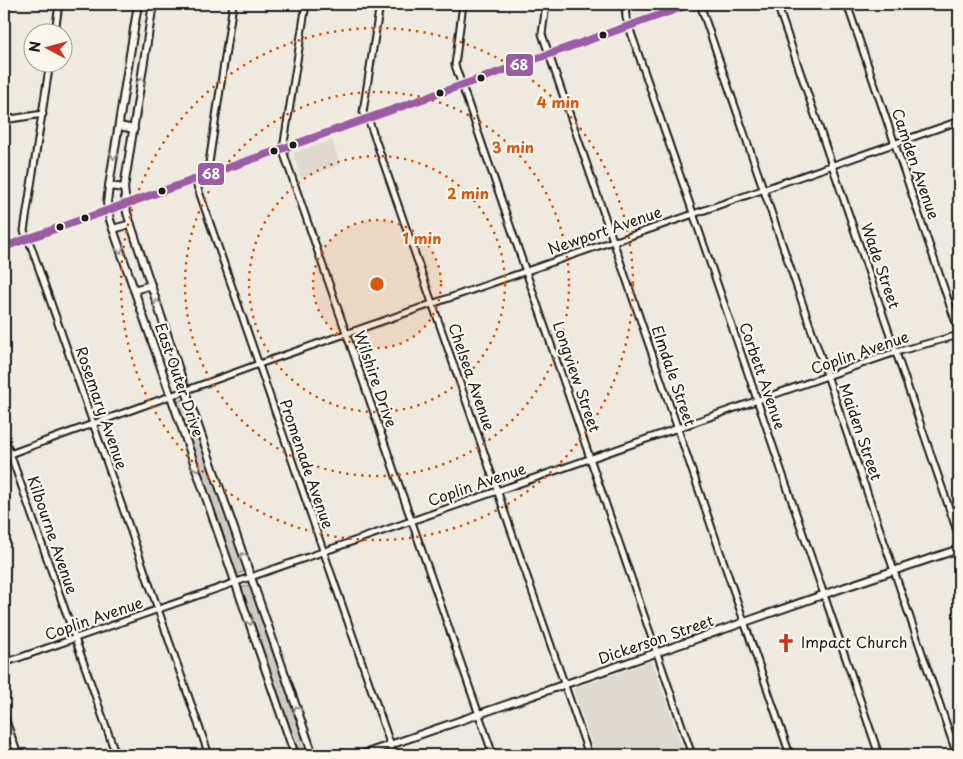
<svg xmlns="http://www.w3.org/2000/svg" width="963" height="759" viewBox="0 0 963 759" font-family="'Playpen Sans',sans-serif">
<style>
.built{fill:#dedad1}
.green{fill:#ceccc2;stroke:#75746f}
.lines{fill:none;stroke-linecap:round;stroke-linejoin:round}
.minor-casing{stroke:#1c1c1c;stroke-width:9}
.tertiary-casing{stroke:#1c1c1c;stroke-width:10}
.minor{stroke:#fbf7ec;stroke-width:5}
.tertiary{stroke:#fbf7ec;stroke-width:6}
.bus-1-casing{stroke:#fbf7ec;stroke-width:11}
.bus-1{stroke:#9b5ba5;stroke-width:8}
.oneway{stroke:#97948e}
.ring{fill:none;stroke:#de560d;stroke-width:2.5;stroke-dasharray:2.5 5}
.bus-dot{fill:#1c1c1c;stroke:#fbf7ec;stroke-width:2}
.labels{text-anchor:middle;stroke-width:4.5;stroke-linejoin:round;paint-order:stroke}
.street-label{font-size:15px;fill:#1c1c1c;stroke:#fbf7ec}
.poi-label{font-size:15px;fill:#1c1c1c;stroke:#fbf7ec;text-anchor:start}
.centre{fill:#de560d;stroke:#fbf7ec;stroke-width:2.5}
.ring-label{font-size:15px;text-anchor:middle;font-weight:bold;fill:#de560d;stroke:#fbf7ec;stroke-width:4.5;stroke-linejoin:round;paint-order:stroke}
.line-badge{stroke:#fbf7ec;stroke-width:2}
.badge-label{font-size:14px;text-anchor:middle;font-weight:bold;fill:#fff}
</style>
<rect width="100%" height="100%" fill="#eeeadf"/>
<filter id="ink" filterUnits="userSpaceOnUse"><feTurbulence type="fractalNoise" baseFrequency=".02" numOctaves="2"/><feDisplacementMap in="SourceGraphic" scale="10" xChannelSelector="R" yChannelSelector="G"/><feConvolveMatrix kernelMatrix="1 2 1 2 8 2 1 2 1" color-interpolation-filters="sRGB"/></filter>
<g filter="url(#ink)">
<g class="built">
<polygon points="332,140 340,165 301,178 293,153"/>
<polygon points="652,661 685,755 596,755 573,689"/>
</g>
<g class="green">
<polygon points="184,399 186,402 244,568 243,572 238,574 236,572 178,407 178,401"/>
<polygon points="249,585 251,587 309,755 300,755 242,590 243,587"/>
</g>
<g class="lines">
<g class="minor-casing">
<g id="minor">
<polyline points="306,4 283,149 285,157 493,755"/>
<polyline points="380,4 363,112 370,124 589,755"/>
<polyline points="463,4 455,65 692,755"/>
<polyline points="546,4 542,34 790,755"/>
<polyline points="625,4 626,18 879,755"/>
<polyline points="700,4 957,755"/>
<polyline points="777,4 959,537"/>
<polyline points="847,4 959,332"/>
<polyline points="957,4 959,10"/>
<polyline points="55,32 59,4"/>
<polyline points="50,62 24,231 31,246 209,755"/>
<polyline points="4,120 43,114"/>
<polyline points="207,176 233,4"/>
<polyline points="195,180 394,755"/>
<polyline points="4,436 116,755"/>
<polyline points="4,456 259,364 613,241 619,240 959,121"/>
<polyline points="4,663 896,352 959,335"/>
<polyline points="4,715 18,755"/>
</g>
</g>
<g class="tertiary-casing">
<g id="tertiary">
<polyline points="138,4 109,186 107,203 110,220 295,755"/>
<polyline points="153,4 124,188 127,213 186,391 313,755"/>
<polyline points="119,126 134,129"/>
<polyline points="109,186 124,188"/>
<polyline points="113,229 131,224"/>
<polyline points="4,247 691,4"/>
<polyline points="134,290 151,285"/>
<polyline points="361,755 860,582 959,549"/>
</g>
</g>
<use href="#minor" class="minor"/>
<use href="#tertiary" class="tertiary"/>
<g class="bus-1-casing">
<polyline id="bus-1" points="4,247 691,4"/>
</g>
<use href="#bus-1" class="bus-1"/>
</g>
<defs><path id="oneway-chevron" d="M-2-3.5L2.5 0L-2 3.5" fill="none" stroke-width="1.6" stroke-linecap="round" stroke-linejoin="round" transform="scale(1.25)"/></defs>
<g class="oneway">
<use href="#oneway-chevron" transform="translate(141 81) rotate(-81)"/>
<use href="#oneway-chevron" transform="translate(114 156) rotate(99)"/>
<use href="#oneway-chevron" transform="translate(120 250) rotate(71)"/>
<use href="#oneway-chevron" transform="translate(157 303) rotate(-108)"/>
<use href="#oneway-chevron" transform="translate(197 468) rotate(71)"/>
<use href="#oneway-chevron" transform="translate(243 556) rotate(-109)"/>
<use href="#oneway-chevron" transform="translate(250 622) rotate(71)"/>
<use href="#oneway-chevron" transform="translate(297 709) rotate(-109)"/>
</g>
</g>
<circle cx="377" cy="284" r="64" fill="#de560d" fill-opacity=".12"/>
<g class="ring">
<circle cx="377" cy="284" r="64"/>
<circle cx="377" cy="284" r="128"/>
<circle cx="377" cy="284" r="192"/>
<circle cx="377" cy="284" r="256"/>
</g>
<defs>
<g id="church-bare" transform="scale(1.5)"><path d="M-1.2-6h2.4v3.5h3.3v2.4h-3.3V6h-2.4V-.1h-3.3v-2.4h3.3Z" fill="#c8321e" stroke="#fbf7ec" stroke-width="2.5" paint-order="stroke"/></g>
</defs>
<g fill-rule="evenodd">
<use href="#church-bare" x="786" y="643"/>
</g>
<g class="bus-dot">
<circle cx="603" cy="35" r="4.5"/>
<circle cx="481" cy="78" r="4.5"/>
<circle cx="440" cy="93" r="4.5"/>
<circle cx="293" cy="145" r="4.5"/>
<circle cx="274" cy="151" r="4.5"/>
<circle cx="162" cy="191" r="4.5"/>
<circle cx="85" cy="218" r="4.5"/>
<circle cx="60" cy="227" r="4.5"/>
</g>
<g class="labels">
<g class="street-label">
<text transform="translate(915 164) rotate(71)" y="5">Camden Avenue</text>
<text transform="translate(605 231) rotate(-19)" y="5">Newport Avenue</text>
<text transform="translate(880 266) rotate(71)" y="5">Wade Street</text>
<text transform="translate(860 353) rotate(-19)" y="5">Coplin Avenue</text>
<text transform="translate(673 376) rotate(71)" y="5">Elmdale Street</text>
<text transform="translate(762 376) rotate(71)" y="5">Corbett Avenue</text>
<text transform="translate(471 377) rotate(71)" y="5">Chelsea Avenue</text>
<text transform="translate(576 377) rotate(71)" y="5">Longview Street</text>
<text transform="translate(375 379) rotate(71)" y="5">Wilshire Drive</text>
<text transform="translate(179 380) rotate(71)" y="5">East Outer Drive</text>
<text transform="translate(101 408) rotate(71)" y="5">Rosemary Avenue</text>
<text transform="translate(860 432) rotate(71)" y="5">Maiden Street</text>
<text transform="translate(306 464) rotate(71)" y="5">Promenade Avenue</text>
<text transform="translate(477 485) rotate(-19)" y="5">Coplin Avenue</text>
<text transform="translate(52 535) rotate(71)" y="5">Kilbourne Avenue</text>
<text transform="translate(94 619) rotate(-19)" y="5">Coplin Avenue</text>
<text transform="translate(656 640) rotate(-19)" y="5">Dickerson Street</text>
</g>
<g class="poi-label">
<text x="801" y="648">Impact Church</text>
</g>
</g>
<circle cx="377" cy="284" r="8" class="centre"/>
<g class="ring-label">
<text x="558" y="108">4 min</text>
<text x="513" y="153">3 min</text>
<text x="468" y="199">2 min</text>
<text x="422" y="244">1 min</text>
</g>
<g class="line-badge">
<rect x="505" y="53" width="29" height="24" rx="5" fill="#9b5ba5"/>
<rect x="197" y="162" width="28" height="24" rx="5" fill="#9b5ba5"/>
</g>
<g class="badge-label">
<text x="519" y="70">68</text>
<text x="211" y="179">68</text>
</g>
<rect width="963" height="759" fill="none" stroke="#fbf7ec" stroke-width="20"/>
<rect x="10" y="10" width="943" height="739" fill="none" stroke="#1c1c1c" stroke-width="2" filter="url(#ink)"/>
<g transform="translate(48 48) rotate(276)"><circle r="24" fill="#fbf7ec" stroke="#a29f99"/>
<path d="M0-4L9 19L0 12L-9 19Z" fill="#c8321e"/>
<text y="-8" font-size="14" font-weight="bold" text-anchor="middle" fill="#1c1c1c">N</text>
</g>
</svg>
